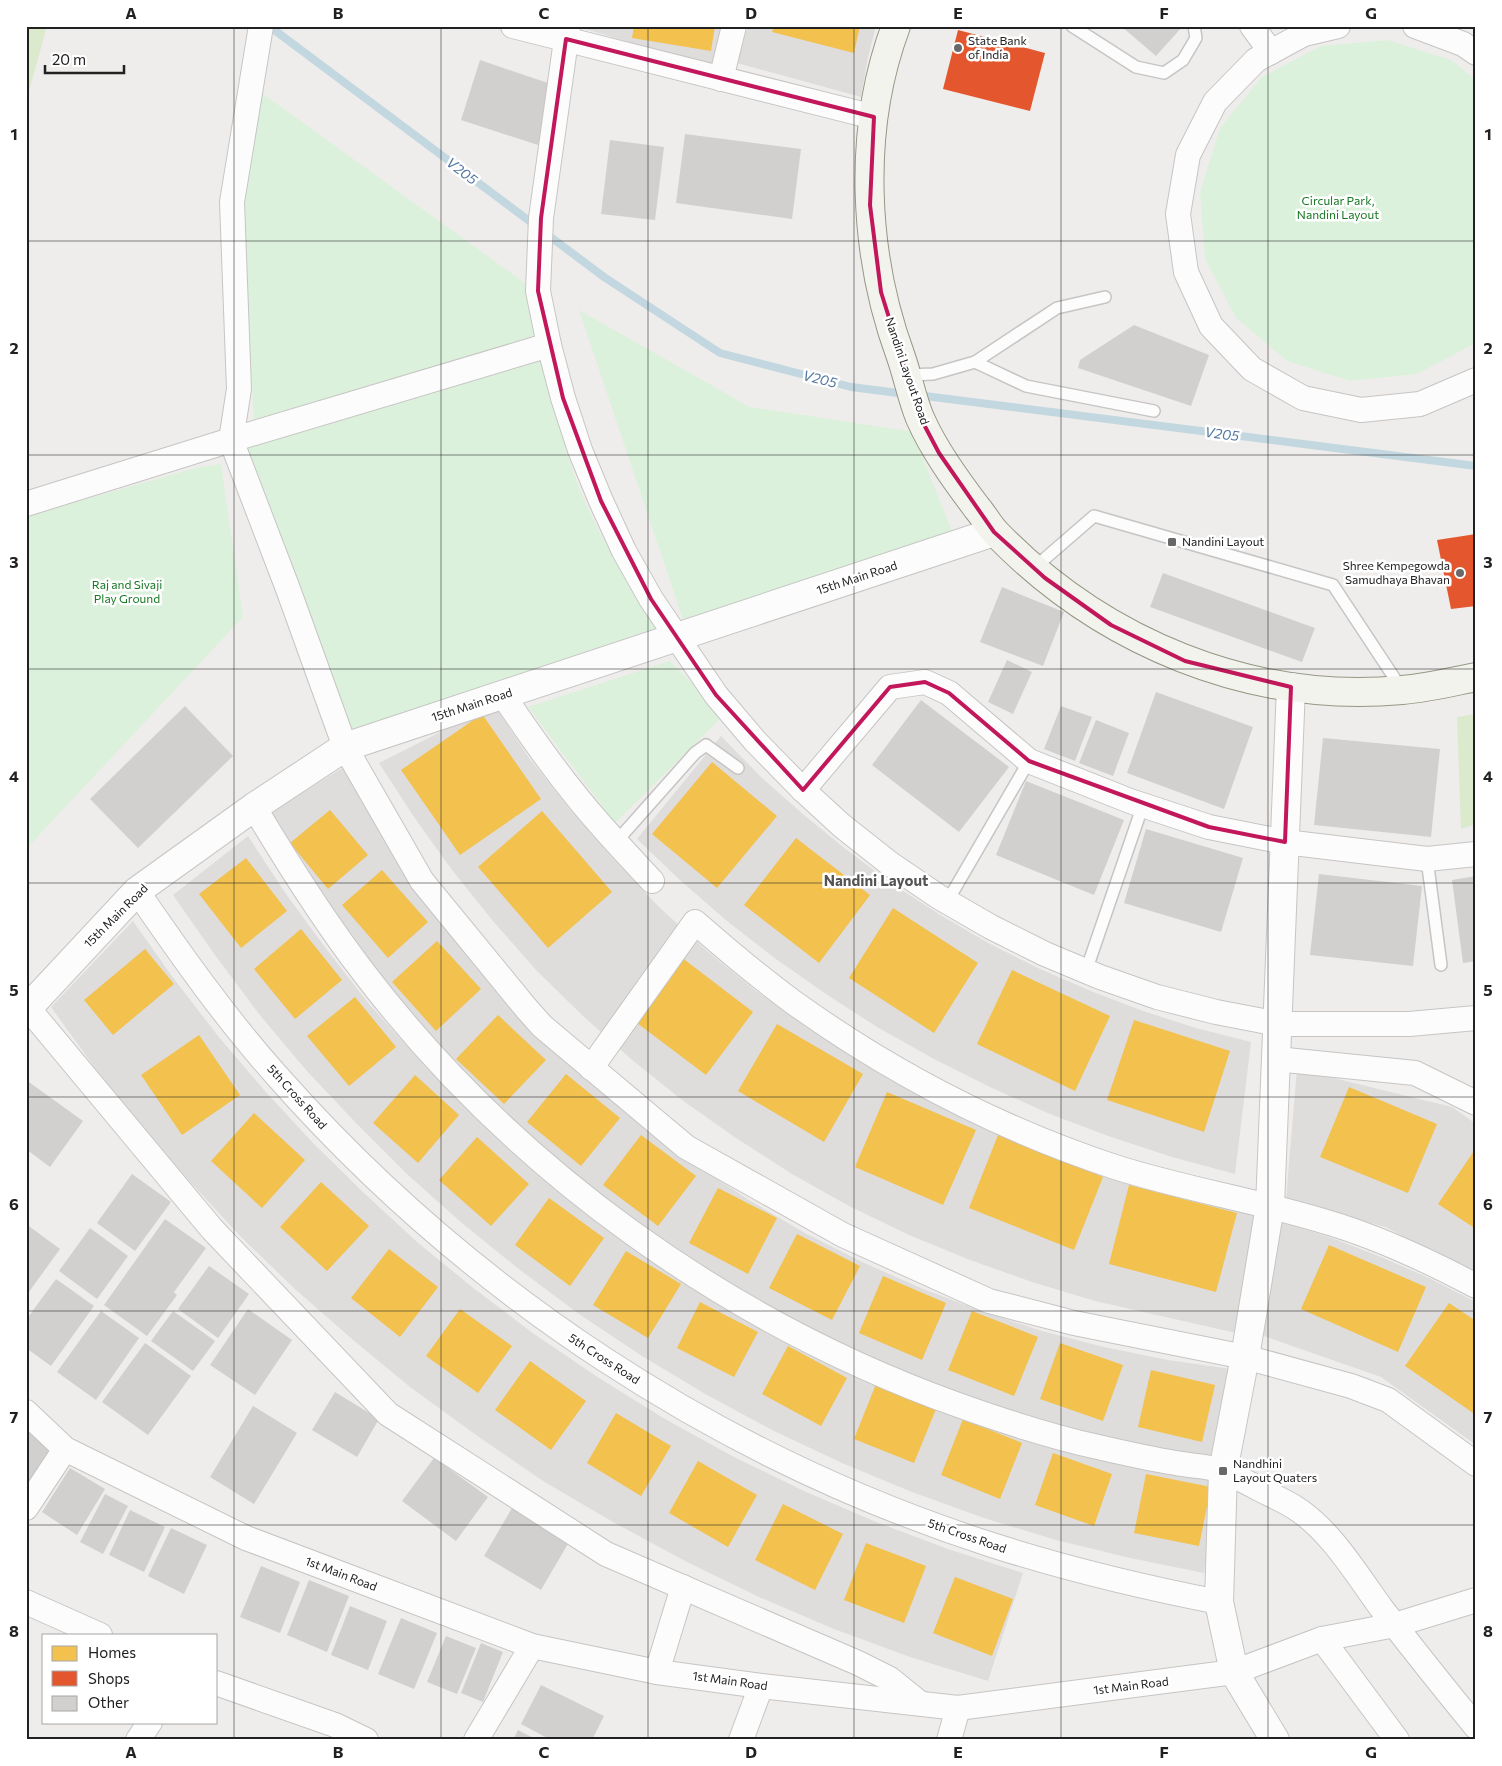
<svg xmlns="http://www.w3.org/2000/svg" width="1502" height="1766" viewBox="0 0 1502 1766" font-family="Commissioner,sans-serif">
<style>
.residential{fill:#dedddc}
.grass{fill:#dbe9cd}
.park{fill:#dcf1dc}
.homes{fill:#f2c14e}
.shops{fill:#e4572e}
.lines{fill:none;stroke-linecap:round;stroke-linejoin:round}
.stream{stroke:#c2d7df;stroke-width:8}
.building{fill:#d2d0ce}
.service-casing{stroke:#c6c5c4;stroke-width:14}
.minor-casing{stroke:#c6c5c4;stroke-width:26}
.tertiary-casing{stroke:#c6c5c4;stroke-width:30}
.secondary-casing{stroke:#969784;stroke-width:30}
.service{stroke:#fdfcfc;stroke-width:11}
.minor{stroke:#fdfcfc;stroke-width:24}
.tertiary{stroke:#fdfcfc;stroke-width:28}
.secondary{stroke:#f3f3ed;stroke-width:28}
.marked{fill:none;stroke:#c2185b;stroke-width:4;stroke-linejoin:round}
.grid{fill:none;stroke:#212121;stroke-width:1;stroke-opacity:0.55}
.poi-dot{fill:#696868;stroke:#fff;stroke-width:2}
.labels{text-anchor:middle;stroke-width:5;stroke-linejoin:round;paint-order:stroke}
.poi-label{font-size:12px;fill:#212121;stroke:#fff;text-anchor:start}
.park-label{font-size:12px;fill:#177822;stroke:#fff}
.street-label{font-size:12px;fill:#212121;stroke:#fff}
.water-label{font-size:14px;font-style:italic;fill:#5377a1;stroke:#fff}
.quarter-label{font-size:15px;font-weight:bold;fill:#545454;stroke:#fff}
.neatline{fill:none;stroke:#212121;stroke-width:2}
.grid-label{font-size:16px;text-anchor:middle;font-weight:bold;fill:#212121}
</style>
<rect width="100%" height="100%" fill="#efedeb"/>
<g class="residential">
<polygon points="582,26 725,26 715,68 582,28"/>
<polygon points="748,26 876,26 868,57 861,97 737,63"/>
<polygon points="494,705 530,759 570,810 613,859 658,906 706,950 756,991 809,1029 860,1062 913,1093 968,1120 1023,1145 1258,1212 1236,1333 1095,1301 1032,1282 970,1260 909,1235 849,1206 792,1174 736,1138 682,1100 631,1059 583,1016 536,970 493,921 452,870 414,817 379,763"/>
<polygon points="721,736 761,777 804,815 848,851 894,885 942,916 990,944 1040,969 1091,991 1143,1011 1196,1028 1251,1042 1235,1174 1172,1157 1111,1137 1050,1114 992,1088 934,1059 877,1027 826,994 776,959 727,921 681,881 637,839"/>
<polygon points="344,767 415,882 696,1165 749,1200 805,1233 862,1262 921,1288 981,1311 1042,1331 1104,1347 1168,1360 1231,1369 1212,1457 1146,1445 1079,1430 1014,1412 950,1390 887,1364 825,1336 765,1304 707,1269 650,1232 593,1189 539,1143 487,1095 437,1043 391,990 348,933 270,813"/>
<polygon points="248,836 286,894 327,950 369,1004 416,1056 464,1106 515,1153 568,1197 808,1350 1217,1479 1204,1573 1130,1558 1056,1540 984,1518 912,1492 842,1463 774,1431 707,1395 642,1356 579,1314 520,1270 463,1224 408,1175 356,1123 306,1070 259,1014 215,955 173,895"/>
<polygon points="133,921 174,979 218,1036 264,1090 313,1143 364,1193 417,1242 472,1287 534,1334 599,1378 665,1419 734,1457 804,1491 876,1522 948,1549 1023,1573 988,1681 910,1657 834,1629 759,1597 685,1561 613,1522 543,1481 476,1435 410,1387 352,1339 296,1290 242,1238 191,1183 142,1127 95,1068 51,1007"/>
<polygon points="1297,1069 1452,1107 1476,1124 1476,1273 1385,1227 1286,1199"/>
<polygon points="1282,1222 1332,1238 1381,1257 1429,1278 1476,1302 1476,1445 1381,1377 1261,1335"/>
</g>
<g class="grass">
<polygon points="26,26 47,26 26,102"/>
<polygon points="1476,714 1476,824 1461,829 1457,717"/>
</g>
<g class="park">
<polygon points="1388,40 1451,60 1476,80 1476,343 1417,374 1350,381 1287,361 1236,318 1205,259 1200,192 1220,128 1262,77 1321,46"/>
<polygon points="262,93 525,283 537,335 254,425 243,210"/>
<polygon points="579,310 750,407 915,432 922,456 952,531 687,632"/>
<path d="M548 356C552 381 555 406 561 431 581 511 622 580 675 643L346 737 246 446Z"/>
<polygon points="221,464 243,617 26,849 26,516 199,467"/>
<polygon points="670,661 724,715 615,823 528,707"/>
</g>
<g class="homes">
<polygon points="634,26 715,26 711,51 632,38"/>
<polygon points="774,26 860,26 854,53 772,32"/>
<polygon points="482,714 541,799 460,855 401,770"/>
<polygon points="712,762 777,816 717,888 652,834"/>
<polygon points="330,810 368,855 328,889 290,843"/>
<polygon points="542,811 612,892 548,948 478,867"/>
<polygon points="796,838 870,895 819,963 744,905"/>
<polygon points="246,858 287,911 241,948 199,894"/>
<polygon points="382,870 428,922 388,958 342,905"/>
<polygon points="893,908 978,963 934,1033 849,978"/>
<polygon points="301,929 342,980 295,1019 254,969"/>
<polygon points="437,941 481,989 436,1031 392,982"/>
<polygon points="145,949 174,984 113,1035 84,1000"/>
<polygon points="681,957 753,1012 706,1075 633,1020"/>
<polygon points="1012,970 1110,1016 1075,1091 977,1044"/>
<polygon points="355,997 396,1047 349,1086 307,1036"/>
<polygon points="498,1015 546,1060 504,1104 456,1059"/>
<polygon points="1134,1020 1230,1051 1204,1132 1107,1100"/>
<polygon points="777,1024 863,1074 824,1142 738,1091"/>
<polygon points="199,1035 240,1095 182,1135 141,1075"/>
<polygon points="566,1074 620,1118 581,1166 527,1122"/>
<polygon points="415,1075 459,1115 418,1163 373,1123"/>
<polygon points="1349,1087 1437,1124 1408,1193 1320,1157"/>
<polygon points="887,1092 976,1130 943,1205 855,1167"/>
<polygon points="254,1113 305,1160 262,1208 211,1161"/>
<polygon points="641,1135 696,1176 658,1226 603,1185"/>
<polygon points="998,1135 1103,1177 1074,1250 969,1208"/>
<polygon points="477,1137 529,1184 491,1226 439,1180"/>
<polygon points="1476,1148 1476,1229 1438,1204"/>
<polygon points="321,1182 369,1226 327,1271 280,1227"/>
<polygon points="1129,1185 1237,1213 1216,1292 1109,1264"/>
<polygon points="718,1188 777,1218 748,1274 689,1243"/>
<polygon points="549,1198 604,1238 570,1286 515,1245"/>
<polygon points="797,1234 860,1266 832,1320 769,1288"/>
<polygon points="1329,1245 1426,1287 1398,1352 1301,1309"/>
<polygon points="389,1249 438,1287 400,1337 351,1298"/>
<polygon points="626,1251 681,1284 648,1338 593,1305"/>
<polygon points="883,1276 946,1303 922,1360 859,1333"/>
<polygon points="700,1302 758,1332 734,1377 677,1348"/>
<polygon points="1449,1303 1476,1321 1476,1415 1405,1366"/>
<polygon points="460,1309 512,1346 478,1393 426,1356"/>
<polygon points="972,1311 1038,1337 1014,1396 948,1370"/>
<polygon points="1060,1343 1123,1365 1103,1421 1040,1399"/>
<polygon points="788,1346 847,1378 821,1426 762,1394"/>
<polygon points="530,1361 586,1401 551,1450 495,1410"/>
<polygon points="1151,1370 1215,1385 1202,1442 1138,1427"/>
<polygon points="876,1384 936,1409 914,1463 854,1439"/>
<polygon points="616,1413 671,1446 641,1496 587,1463"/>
<polygon points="963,1419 1022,1443 1000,1499 941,1475"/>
<polygon points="1053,1453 1112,1474 1094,1526 1035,1505"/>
<polygon points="698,1461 757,1495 728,1547 669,1513"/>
<polygon points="1146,1474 1211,1487 1199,1546 1134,1533"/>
<polygon points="783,1504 843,1534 815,1590 755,1560"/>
<polygon points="866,1543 926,1566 904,1623 844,1600"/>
<polygon points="955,1577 1013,1599 992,1656 933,1633"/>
</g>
<g class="shops">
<polygon points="958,30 1045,53 1030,111 943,89"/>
<polygon points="1476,534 1476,606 1451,609 1437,540"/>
</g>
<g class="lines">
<g class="stream">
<polyline points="269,26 604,277 720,353 851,387 906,394"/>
<polyline points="917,395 1476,466"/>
</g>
</g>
<g class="building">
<polygon points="1121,26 1181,26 1182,27 1156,56"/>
<polygon points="480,60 557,86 538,145 461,120"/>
<polygon points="685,134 801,149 792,219 676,203"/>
<polygon points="610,140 664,147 655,220 601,214"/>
<polygon points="1134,325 1209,355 1191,406 1078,368 1080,360"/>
<polygon points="1163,573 1315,628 1302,662 1150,607"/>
<polygon points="1002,587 1064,612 1043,666 980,642"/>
<polygon points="1007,660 1032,672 1013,714 988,702"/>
<polygon points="1156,692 1253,727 1224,809 1127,773"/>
<polygon points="921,700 1009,767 959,832 872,765"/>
<polygon points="185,706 233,756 138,848 90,799"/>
<polygon points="1061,706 1092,717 1075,761 1044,749"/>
<polygon points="1096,720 1129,733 1113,776 1079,763"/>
<polygon points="1323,738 1440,749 1431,837 1314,825"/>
<polygon points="1026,781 1124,820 1094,895 996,855"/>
<polygon points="1146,829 1243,858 1221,932 1124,903"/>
<polygon points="1319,874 1422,886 1413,966 1310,955"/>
<polygon points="1476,876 1476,961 1463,963 1452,880"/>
<polygon points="26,1080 83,1121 50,1167 26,1149"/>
<polygon points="132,1174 171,1202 135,1251 97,1223"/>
<polygon points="165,1219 206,1248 174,1292 177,1295 147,1336 104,1305"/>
<polygon points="26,1224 60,1249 26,1296"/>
<polygon points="90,1228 128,1256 97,1299 59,1271"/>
<polygon points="209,1266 249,1294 218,1338 178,1309"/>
<polygon points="56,1279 94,1306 51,1366 26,1348 26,1320"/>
<polygon points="248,1309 292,1340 255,1395 210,1365"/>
<polygon points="101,1311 139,1338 96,1400 57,1372"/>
<polygon points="173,1311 215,1341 193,1371 151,1341"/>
<polygon points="145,1343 191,1376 148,1435 102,1402"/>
<polygon points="335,1392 379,1419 357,1457 312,1430"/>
<polygon points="253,1406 297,1433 254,1504 210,1477"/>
<polygon points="26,1428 57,1449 26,1486"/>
<polygon points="434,1458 488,1497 456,1541 402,1501"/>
<polygon points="70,1468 105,1489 77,1535 42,1512"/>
<polygon points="105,1494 128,1506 103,1554 80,1542"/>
<polygon points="512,1508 569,1542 541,1590 484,1556"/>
<polygon points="130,1510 165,1527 144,1572 109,1555"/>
<polygon points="171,1528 207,1545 184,1594 148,1576"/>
<polygon points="261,1566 300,1582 280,1633 240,1617"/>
<polygon points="309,1580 349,1596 327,1652 287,1635"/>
<polygon points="350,1606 387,1621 368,1670 331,1655"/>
<polygon points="401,1618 437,1633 414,1689 378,1674"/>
<polygon points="446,1636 476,1648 457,1694 427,1682"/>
<polygon points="481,1643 503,1652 483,1702 461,1693"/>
<polygon points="541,1685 604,1716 592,1740 551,1740 521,1724"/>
<polygon points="518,1730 537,1740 513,1740"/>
</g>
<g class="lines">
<g class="service-casing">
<g id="service">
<polyline points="1072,26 1136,67 1164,73 1183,60 1196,38 1194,26"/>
<polyline points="975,362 1026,386 1154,411"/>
<polyline points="907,375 933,374 975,362 1057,308 1105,297"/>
<polyline points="1034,568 1094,516 1333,585 1401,688"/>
<polyline points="616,842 695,753 706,745 738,768"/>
<polyline points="1427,859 1441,965"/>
<polyline points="947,902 1029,761"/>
<polyline points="1086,971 1143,805"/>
</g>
</g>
<g class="minor-casing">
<g id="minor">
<polyline points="261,26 232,202 239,389 231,440 288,589 345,747 422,881 526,1008 542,1026 686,1147 843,1235 989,1301 1074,1323 1245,1357 1351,1386 1388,1400 1476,1464"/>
<polyline points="513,26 874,117"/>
<polyline points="568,26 541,218 538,291 549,345 563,398 580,450 601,501 624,551 651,599 716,695 755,741 803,790 841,825 889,863 939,897 991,927 1045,954 1100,977 1157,997 1216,1012 1278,1024 1409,1024 1476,1018"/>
<polyline points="1252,26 1271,52"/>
<polyline points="1338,26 1304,34 1256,60 1215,102 1188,155 1178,214 1186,272 1211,326 1252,369 1303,398 1361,410 1420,404 1476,380"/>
<polyline points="1415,26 1463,44 1476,53"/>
<polyline points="721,79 734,26"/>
<polyline points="26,504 231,440 549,345"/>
<path d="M503 695C525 728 548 761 573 792 597 823 625 852 652 881"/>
<polyline points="803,790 890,687 925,682 949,693 1029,761 1130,801 1209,827 1285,842 1427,859 1476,854"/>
<path d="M254 807C288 864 323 920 364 973 514 1170 728 1323 961 1406 1006 1422 1052 1437 1098 1447 1124 1453 1150 1459 1176 1463 1191 1466 1209 1466 1223 1471 1233 1474 1243 1481 1252 1485 1266 1493 1281 1499 1294 1507 1330 1529 1357 1575 1382 1609 1413 1649 1444 1688 1476 1727"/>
<path d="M137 891C181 955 226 1019 278 1077 469 1293 718 1457 992 1545 1067 1569 1142 1587 1219 1602"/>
<polyline points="28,1008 212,1229 388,1414 606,1554 858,1663 890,1679 921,1704"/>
<polyline points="1276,1059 1415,1073 1476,1103"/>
<path d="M591 1068 695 922C727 950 759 977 793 1002 892 1073 1000 1129 1115 1167 1184 1189 1254 1200 1323 1221 1376 1236 1427 1260 1476 1286"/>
<polyline points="26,1412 65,1449 246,1538 532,1646 657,1672 761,1686 958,1708 1234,1672 1322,1639 1395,1625 1476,1600"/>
<polyline points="26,1508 65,1449"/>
<polyline points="26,1602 100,1635"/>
<polyline points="1322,1639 1397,1740"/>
<polyline points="657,1672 683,1587"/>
<polyline points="216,1683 335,1725 366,1740"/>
<polyline points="138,1740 150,1722"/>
<polyline points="476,1740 532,1646"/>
<polyline points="741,1740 761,1686"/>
<polyline points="949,1740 958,1708"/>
</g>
</g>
<g class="tertiary-casing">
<g id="tertiary">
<polyline points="26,1010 137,891 254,807 345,747 994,532"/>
<polyline points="1275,1740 1234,1672 1219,1602 1223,1471 1245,1357 1270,1206 1291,687"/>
</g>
</g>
<g class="secondary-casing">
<path id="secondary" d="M896 26C857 130 863 254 901 357 908 377 912 399 920 418 934 450 956 480 977 508 984 516 989 526 997 534 1102 642 1250 704 1402 690 1427 688 1451 682 1476 677"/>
</g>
<use href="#service" class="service"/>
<use href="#minor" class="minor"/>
<use href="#tertiary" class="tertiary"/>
<use href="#secondary" class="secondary"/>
</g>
<path class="marked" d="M566 39 874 117 870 205 881 292 920 417 939 453 994 532 1045 578 1111 625 1185 661 1291 687 1285 842 1209 827 1029 761 949 693 925 682 890 687 803 790 716 695 651 599 601 501 563 398 538 291 541 218Z"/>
<path class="grid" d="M234 26V1740M441 26V1740M648 26V1740M854 26V1740M1061 26V1740M1268 26V1740M26 241H1476M26 455H1476M26 669H1476M26 883H1476M26 1097H1476M26 1311H1476M26 1525H1476"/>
<g class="poi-dot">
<circle cx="958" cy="48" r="5"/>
<rect x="1167" y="537" width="10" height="10" rx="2.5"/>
<circle cx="1460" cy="573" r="5"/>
<rect x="1218" y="1466" width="10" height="10" rx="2.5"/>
</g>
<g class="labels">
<g class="poi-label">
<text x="968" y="45">State Bank<tspan x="968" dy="14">of India</tspan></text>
<text x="1182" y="546">Nandini Layout</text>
<text x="1450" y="570" text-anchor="end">Shree Kempegowda<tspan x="1450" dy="14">Samudhaya Bhavan</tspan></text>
<text x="1233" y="1468">Nandhini<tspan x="1233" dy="14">Layout Quaters</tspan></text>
</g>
<g class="park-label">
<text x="1338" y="205">Circular Park,<tspan x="1338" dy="14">Nandini Layout</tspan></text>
<text x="127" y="589">Raj and Sivaji<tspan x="127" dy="14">Play Ground</tspan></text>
</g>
<g class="street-label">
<text transform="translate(907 371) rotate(71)" y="4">Nandini Layout Road</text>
<text transform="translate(857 578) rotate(-18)" y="4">15th Main Road</text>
<text transform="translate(472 705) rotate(-18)" y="4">15th Main Road</text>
<text transform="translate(116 916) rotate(-45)" y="4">15th Main Road</text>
<text transform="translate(297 1097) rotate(48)" y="4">5th Cross Road</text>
<text transform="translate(604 1359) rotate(33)" y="4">5th Cross Road</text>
<text transform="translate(967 1536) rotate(19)" y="4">5th Cross Road</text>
<text transform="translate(341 1574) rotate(21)" y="4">1st Main Road</text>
<text transform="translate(730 1681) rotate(8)" y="4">1st Main Road</text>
<text transform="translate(1131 1686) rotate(-7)" y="4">1st Main Road</text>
</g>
<g class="water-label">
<text transform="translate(462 171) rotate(37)" y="5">V205</text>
<text transform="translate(820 379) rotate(14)" y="5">V205</text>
<text transform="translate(1222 434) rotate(7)" y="5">V205</text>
</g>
<g class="quarter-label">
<text x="876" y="886">Nandini Layout</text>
</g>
</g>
<rect width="1502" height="1766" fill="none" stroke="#ffffff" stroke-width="55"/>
<rect x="42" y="1634" width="175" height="90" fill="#ffffff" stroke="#a6a6a6"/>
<rect x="52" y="1646" width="25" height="15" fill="#f2c14e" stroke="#a6a6a6"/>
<text x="88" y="1658" font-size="15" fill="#212121">Homes</text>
<rect x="52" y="1671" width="25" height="15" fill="#e4572e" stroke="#a6a6a6"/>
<text x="88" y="1684" font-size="15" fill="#212121">Shops</text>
<rect x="52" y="1696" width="25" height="15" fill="#d2d0ce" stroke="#a6a6a6"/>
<text x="88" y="1708" font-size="15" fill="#212121">Other</text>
<path d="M45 65v8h79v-8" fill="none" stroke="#212121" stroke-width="2.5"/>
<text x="52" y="65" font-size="15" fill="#212121" stroke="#ffffff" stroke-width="4" paint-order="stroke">20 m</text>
<rect x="28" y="28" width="1446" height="1710" class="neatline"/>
<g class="grid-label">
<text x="131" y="19">A</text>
<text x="338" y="19">B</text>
<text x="544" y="19">C</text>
<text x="751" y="19">D</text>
<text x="958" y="19">E</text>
<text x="1164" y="19">F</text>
<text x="1371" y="19">G</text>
<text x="14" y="140">1</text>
<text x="1488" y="140">1</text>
<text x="14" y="354">2</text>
<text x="1488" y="354">2</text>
<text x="14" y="568">3</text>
<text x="1488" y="568">3</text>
<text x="14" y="782">4</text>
<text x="1488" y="782">4</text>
<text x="14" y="996">5</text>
<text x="1488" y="996">5</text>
<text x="14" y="1210">6</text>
<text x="1488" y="1210">6</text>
<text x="14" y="1423">7</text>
<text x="1488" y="1423">7</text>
<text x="14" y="1637">8</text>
<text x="1488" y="1637">8</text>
<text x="131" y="1758">A</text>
<text x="338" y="1758">B</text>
<text x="544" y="1758">C</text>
<text x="751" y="1758">D</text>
<text x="958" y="1758">E</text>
<text x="1164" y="1758">F</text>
<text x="1371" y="1758">G</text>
</g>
</svg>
